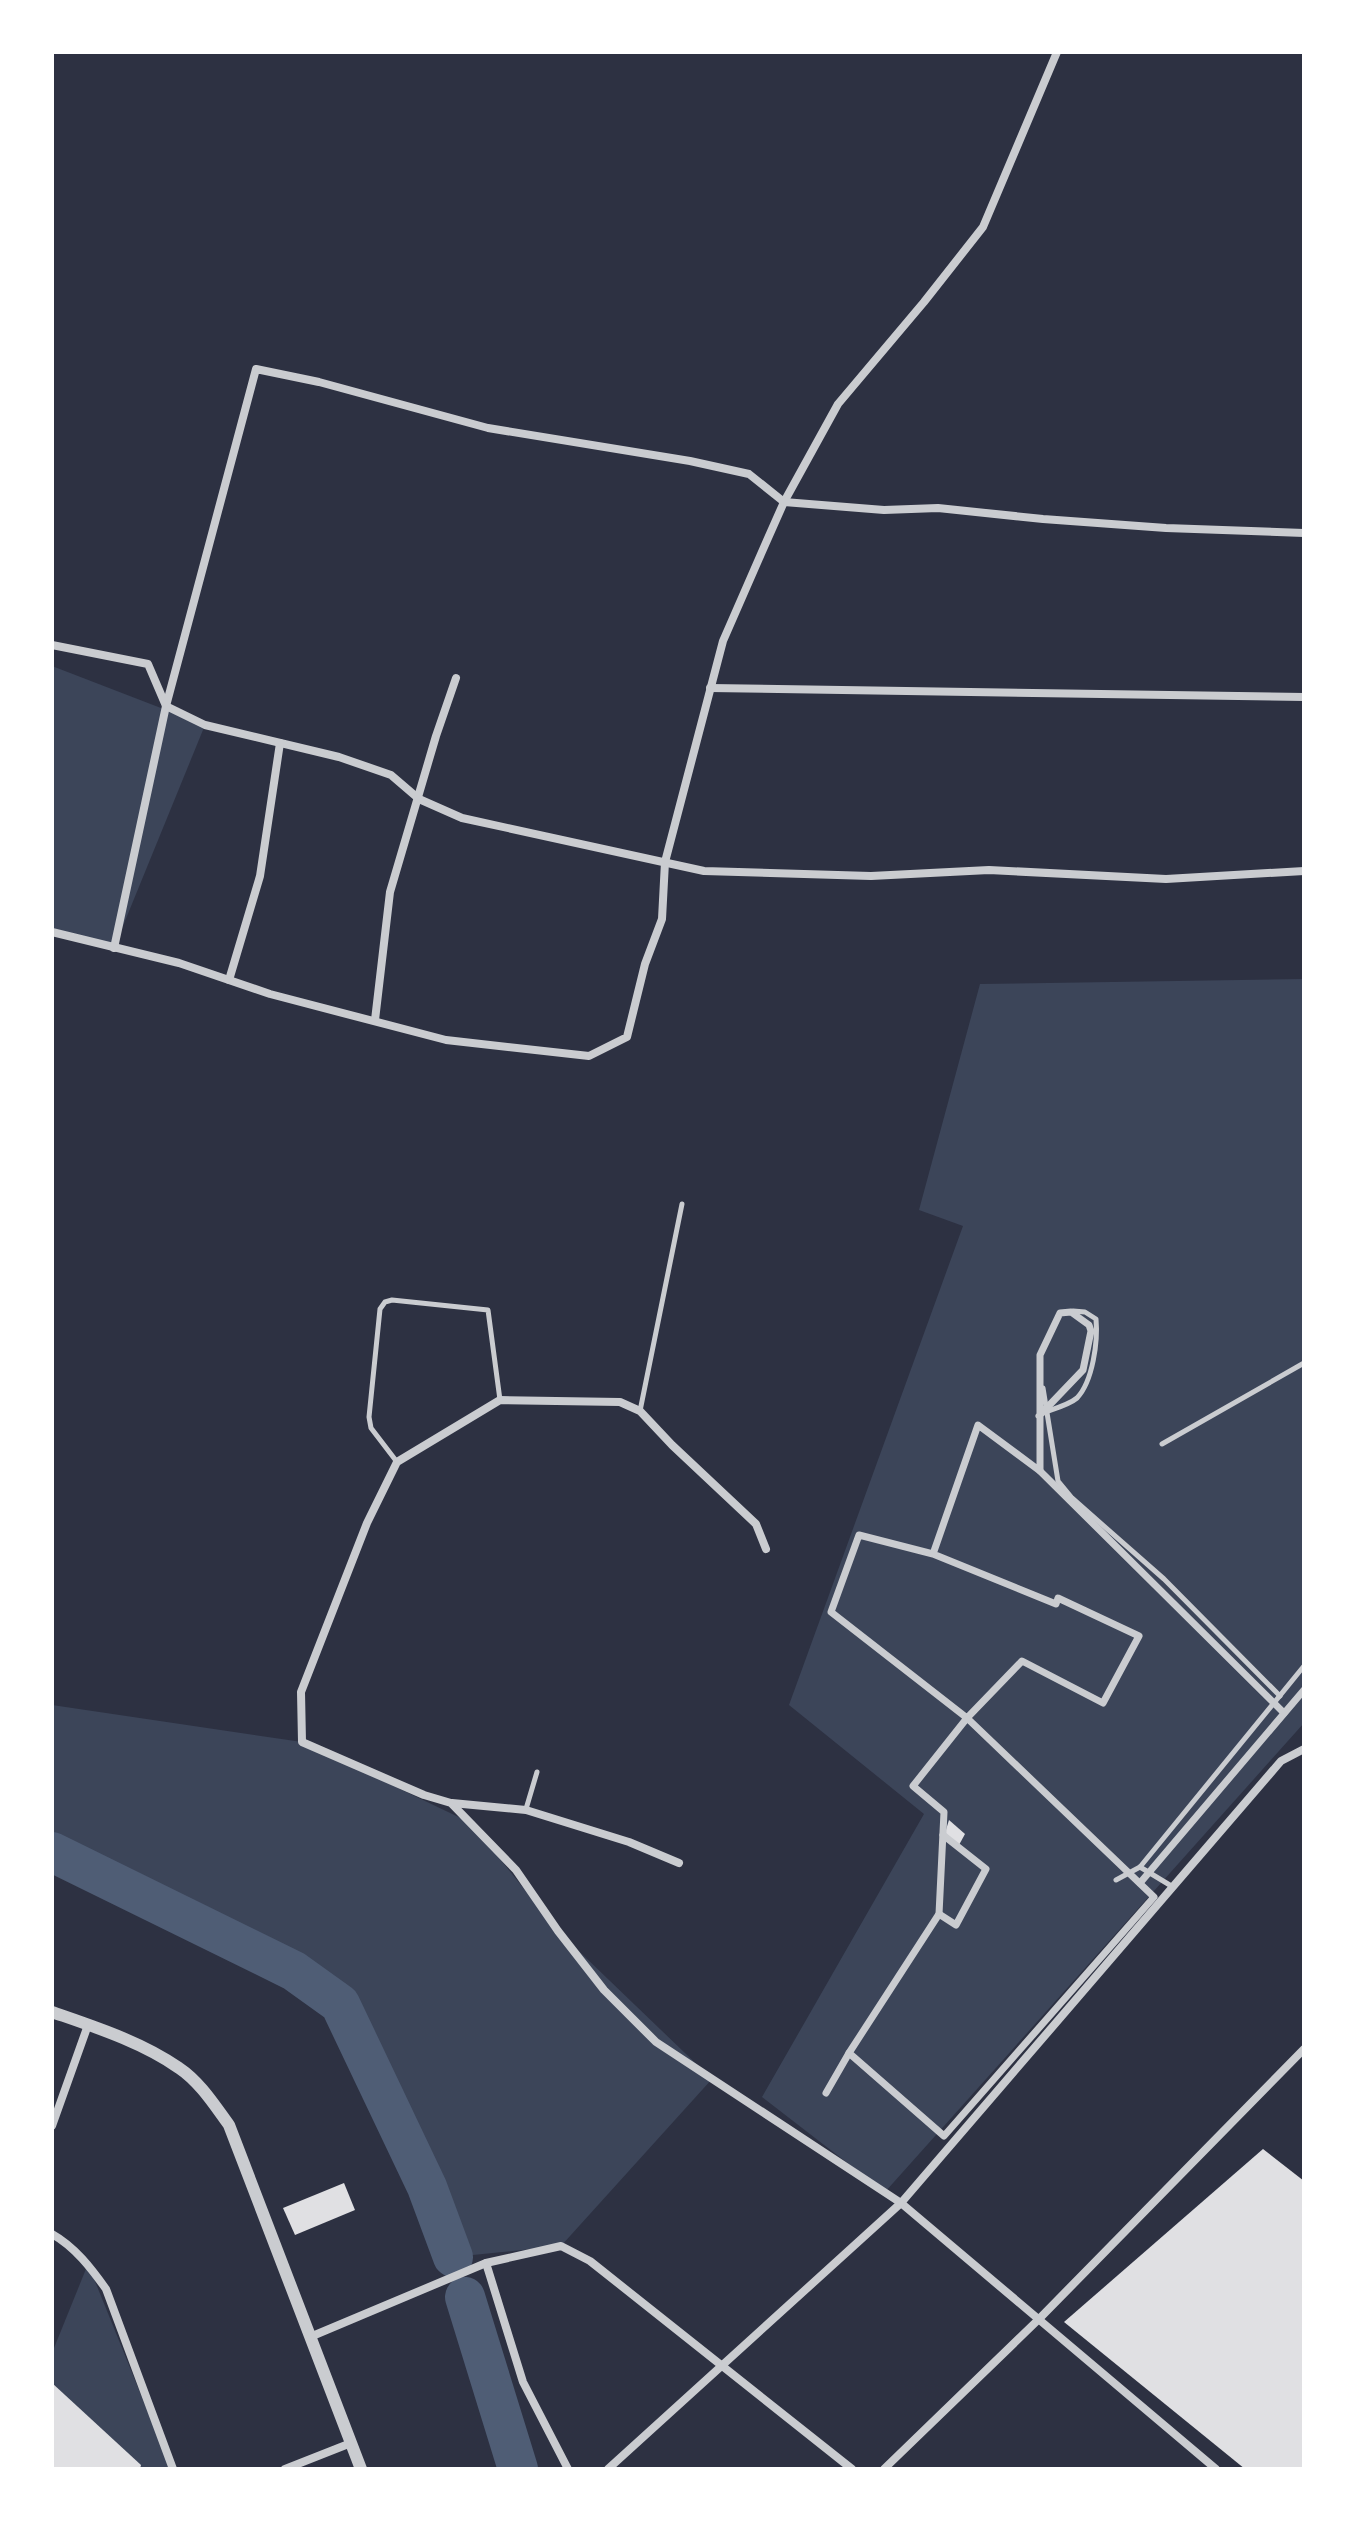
<svg xmlns="http://www.w3.org/2000/svg" width="1356" height="2521" viewBox="0 0 1356 2521" font-family="'Fira Sans Condensed',sans-serif">
<style>
.green{fill:#3c4559}
.lines{fill:none;stroke-linecap:round;stroke-linejoin:round}
.river{stroke:#4f5d75;stroke-width:40}
.building{fill:#e0e0e3}
.service{stroke:#caccd0;stroke-width:5}
.pedestrian{stroke:#caccd0;stroke-width:7}
.minor{stroke:#caccd0;stroke-width:8}
.tertiary{stroke:#caccd0;stroke-width:12}
</style>
<rect width="100%" height="100%" fill="#2d3142"/>
<g class="green">
<polygon points="52,666 205,725 114,948 52,933"/>
<polygon points="1304,979 1304,1723 885,2192 762,2097 924,1814 789,1705 963,1226 919,1210 980,984"/>
<polygon points="52,1705 302,1742 471,1823 558,1931 712,2079 561,2246 453,2257 392,2114 340,2004 179,1916 52,1852"/>
<polygon points="88,2264 171,2469 52,2469 52,2353"/>
</g>
<g class="lines">
<g class="river">
<polyline points="52,1852 294,1971 340,2004 427,2187 453,2257"/>
<polyline points="465,2297 518,2469"/>
</g>
</g>
<g class="building">
<polygon points="949,1820 965,1834 959,1845 945,1833"/>
<polygon points="1263,2149 1304,2181 1304,2469 1245,2469 1064,2322"/>
<polygon points="344,2183 355,2210 295,2235 283,2208"/>
<polygon points="52,2383 141,2465 140,2469 52,2469"/>
</g>
<g class="lines">
<g class="service">
<polyline points="1043,1388 1058,1481 1072,1498 1164,1579 1280,1696"/>
<polyline points="640,1411 682,1204"/>
<path d="M1048 1411C1057 1408 1070 1404 1077 1398 1093 1381 1098 1341 1096 1319L1085 1312 1073 1311"/>
<polyline points="1162,1444 1304,1363"/>
<polyline points="397,1462 371,1428 369,1417 380,1309 385,1302 392,1300 488,1310 500,1400"/>
<polyline points="526,1809 537,1772"/>
<polyline points="1140,1867 1173,1887"/>
<polyline points="1116,1880 1140,1867 1304,1666"/>
</g>
<g class="pedestrian">
<polyline points="1040,1471 1284,1713"/>
<polyline points="933,1554 1056,1604 1058,1598 1139,1636 1103,1703 1022,1661 967,1718 913,1786 944,1812 939,1914 849,2053 944,2136 1154,1897 967,1718 831,1612 859,1535 933,1554 978,1425 1040,1471 1040,1355 1060,1313 1071,1312 1089,1325 1091,1331 1083,1370 1039,1416"/>
<polyline points="1140,1883 1304,1690"/>
<polyline points="939,1914 956,1925 986,1869 943,1835"/>
<polyline points="826,2093 849,2053"/>
</g>
<g class="minor">
<polyline points="52,645 148,664 166,706 205,725 339,757 391,775 419,799 462,818 704,871 871,876 989,870 1166,879 1304,871"/>
<polyline points="710,688 1304,697"/>
<polyline points="52,932 179,963 270,994 446,1040 589,1056 627,1037 645,964 662,919 665,862 723,641 761,554 784,502 838,404 924,302 983,227 1057,52"/>
<polyline points="114,948 166,706 256,369 319,382 488,428 690,461 749,474 784,502 884,510 938,508 1043,519 1166,528 1304,533"/>
<polyline points="229,980 260,876 280,743"/>
<polyline points="375,1020 390,892 436,736 456,678"/>
<polyline points="766,1549 756,1524 672,1445 640,1411 620,1402 500,1400 397,1462 367,1523 301,1692 302,1742 424,1795 451,1803 516,1870 558,1931 604,1990 656,2042 901,2203 1216,2469"/>
<polyline points="452,1803 526,1810 629,1842 679,1863"/>
<polyline points="52,2126 88,2025"/>
<path d="M52 2234C75 2247 91 2268 106 2289L173 2469"/>
<polyline points="486,2263 523,2382 568,2469"/>
<polyline points="310,2337 486,2263 561,2246 590,2261 852,2469"/>
<polyline points="285,2469 351,2443"/>
<polyline points="608,2469 901,2203 1281,1761 1304,1749"/>
<polyline points="884,2469 1039,2319 1304,2049"/>
</g>
<path class="tertiary" d="M52 2012C95 2027 142 2042 179 2068 200 2082 215 2106 229 2125L361 2469"/>
</g>
<rect width="1356" height="2521" fill="none" stroke="#ffffff" stroke-width="108"/>
</svg>
